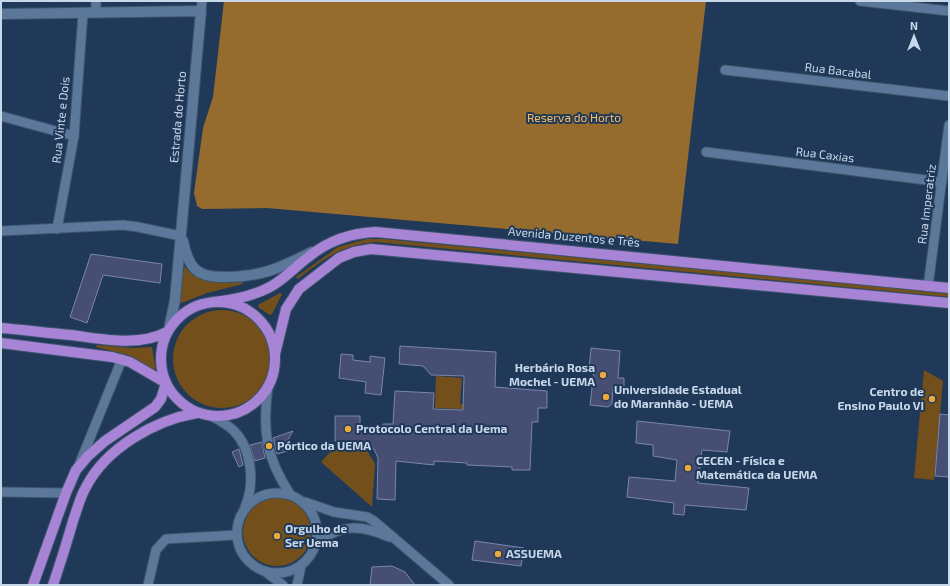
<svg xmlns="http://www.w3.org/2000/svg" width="950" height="586" viewBox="0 0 950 586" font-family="'Exo 2',sans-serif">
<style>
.green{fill:#73501b}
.forest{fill:#956c2e}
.building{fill:#464e73;stroke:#7b85ad}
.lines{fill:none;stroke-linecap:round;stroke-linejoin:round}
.minor-casing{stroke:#3d546d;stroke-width:11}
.tertiary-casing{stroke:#3d546d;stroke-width:12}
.primary-casing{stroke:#3d546d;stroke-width:12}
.minor{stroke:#5b7799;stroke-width:9}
.tertiary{stroke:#5b7799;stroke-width:10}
.primary{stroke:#a784d6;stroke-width:10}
.poi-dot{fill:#eda83c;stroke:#203958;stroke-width:1.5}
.labels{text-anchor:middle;stroke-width:4;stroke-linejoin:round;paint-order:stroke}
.street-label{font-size:12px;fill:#c8d8eb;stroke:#203958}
.park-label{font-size:12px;fill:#f9bd67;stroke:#203958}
.poi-label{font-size:12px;font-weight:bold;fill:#c8d8eb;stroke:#203958;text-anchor:start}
</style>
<rect width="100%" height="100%" fill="#203958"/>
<g class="green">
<path d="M367 239H383L949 293V297L376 242C341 245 324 259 298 279L296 277 338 247Z"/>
<polygon points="184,266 193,275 205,280 242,282 243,284 207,293 179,304"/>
<polygon points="280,293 282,294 272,314 270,315 258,307 258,305"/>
<circle cx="222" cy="359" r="49"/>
<polygon points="97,345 132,348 152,347 156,372 128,355 96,347"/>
<polygon points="924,370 943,381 934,480 914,478"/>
<polygon points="436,376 462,378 460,404 479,406 484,410 435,408"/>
<polygon points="336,446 365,447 375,464 372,507 321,462"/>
<circle cx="277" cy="532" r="34"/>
</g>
<polygon class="forest" points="224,1 706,1 678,244 267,208 202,209 197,206 194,193 203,128 213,97"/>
<g class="building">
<polygon points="91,254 162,264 160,283 103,275 87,323 70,317"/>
<polygon points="400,346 496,352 495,387 547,391 547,408 538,408 538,422 532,422 530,470 512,470 512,467 467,465 467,463 434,461 434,465 396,461 395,500 377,499 378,458 374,449 361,442 335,441 335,416 360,416 360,425 383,428 383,424 393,424 395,391 434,393 433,409 463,410 464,376 431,375 423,366 399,364"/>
<polygon points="591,348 620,351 618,378 624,378 624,388 613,387 612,404 608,407 590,405 594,370 589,369"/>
<polygon points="341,354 353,355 353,360 370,362 370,356 385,358 381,395 365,393 366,382 339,378"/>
<polygon points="940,414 949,415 949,477 935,476"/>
<polygon points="637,421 730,431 727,452 702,450 698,483 749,488 746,510 685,505 684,515 673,514 674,503 627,497 629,477 675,481 677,460 653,456 653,445 636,443"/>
<polygon points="293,431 287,441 291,450 277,454 273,438"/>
<polygon points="262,442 265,458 255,461 250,445"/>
<polygon points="239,449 243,465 239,467 232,452"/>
<polygon points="475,541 524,548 521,566 472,560"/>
<polygon points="392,566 405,572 415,585 370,585 372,567"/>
</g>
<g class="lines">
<g class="minor-casing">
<g id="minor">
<polyline points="96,1 96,12"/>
<polyline points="860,1 949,11"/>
<polyline points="201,11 202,1"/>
<polyline points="725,70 949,96"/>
<polyline points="1,116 74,136"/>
<polyline points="706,152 942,182"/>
<polyline points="57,229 74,136 83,13"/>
<polyline points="1,231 123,225 138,227 181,236"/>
<polyline points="928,287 949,125"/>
<path d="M268 387C262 430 266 458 290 494"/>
<path d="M211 416C219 420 227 424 234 431 252 449 255 484 245 507"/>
<polyline points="79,465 122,359"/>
<polyline points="1,492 66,493"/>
<circle cx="277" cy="533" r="40"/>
<polyline points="305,502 334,512 367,517 374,521 449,585"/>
<path d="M316 544C341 524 360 524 389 537"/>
<polyline points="267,573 283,585"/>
<polyline points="148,585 156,550 166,539 236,535"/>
<polyline points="297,585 301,566"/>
</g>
</g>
<g class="tertiary-casing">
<g id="tertiary">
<polyline points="1,14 201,11 175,300 169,329"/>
<path d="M183 241C185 251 188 262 195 269 204 277 216 277 227 277 265 276 279 268 312 252"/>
</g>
</g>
<g class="primary-casing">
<g id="primary">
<circle cx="218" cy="359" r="57"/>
<path d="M214 302C233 300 253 296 270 287 285 279 297 265 311 255 330 240 352 233 376 232L949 288"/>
<path d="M1 328C24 330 48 333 71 335 103 339 138 347 167 332"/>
<polyline points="1,343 112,357 130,362 166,383"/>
<polyline points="275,354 286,309 299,289 339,258 354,252 371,249 949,303"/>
<polyline points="33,585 66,493 76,470 88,456 105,441 155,407 161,399 166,383"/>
<path d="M53 585C60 564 67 542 73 521 77 510 80 497 86 487 106 448 155 420 197 413"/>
</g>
</g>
<use href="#minor" class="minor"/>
<use href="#tertiary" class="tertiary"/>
<use href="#primary" class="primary"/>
</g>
<g class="poi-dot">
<circle cx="603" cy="375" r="4"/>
<circle cx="606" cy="397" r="4"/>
<circle cx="932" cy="399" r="4"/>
<circle cx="348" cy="429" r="4"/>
<circle cx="269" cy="446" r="4"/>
<circle cx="688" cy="468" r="4"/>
<circle cx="277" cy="536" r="4"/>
<circle cx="498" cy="554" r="4"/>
</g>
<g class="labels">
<g class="street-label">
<text transform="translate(838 71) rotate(7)" y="4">Rua Bacabal</text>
<text transform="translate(178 117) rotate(-85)" y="4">Estrada do Horto</text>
<text transform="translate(61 120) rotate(-84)" y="4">Rua Vinte e Dois</text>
<text transform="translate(825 155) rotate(7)" y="4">Rua Caxias</text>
<text transform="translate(927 204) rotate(-83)" y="4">Rua Imperatriz</text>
<text transform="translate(574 237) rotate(5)" y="4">Avenida Duzentos e Três</text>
</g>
<g class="park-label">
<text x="574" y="122">Reserva do Horto</text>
</g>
<g class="poi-label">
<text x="595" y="372" text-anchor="end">Herbário Rosa<tspan x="595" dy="14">Mochel - UEMA</tspan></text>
<text x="614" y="394">Universidade Estadual<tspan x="614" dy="14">do Maranhão - UEMA</tspan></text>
<text x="924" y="396" text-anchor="end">Centro de<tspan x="924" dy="14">Ensino Paulo VI</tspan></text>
<text x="356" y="433">Protocolo Central da Uema</text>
<text x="277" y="450">Pórtico da UEMA</text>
<text x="696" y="465">CECEN - Física e<tspan x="696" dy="14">Matemática da UEMA</tspan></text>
<text x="285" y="533">Orgulho de<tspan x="285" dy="14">Ser Uema</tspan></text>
<text x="506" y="558">ASSUEMA</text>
</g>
</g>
<rect width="950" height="586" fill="none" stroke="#c8d8eb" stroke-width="4"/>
<g transform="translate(914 36)" stroke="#203958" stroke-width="3" paint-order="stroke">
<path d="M0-3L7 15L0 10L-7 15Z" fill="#c8d8eb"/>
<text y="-6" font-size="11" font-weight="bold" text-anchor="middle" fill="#c8d8eb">N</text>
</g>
</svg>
